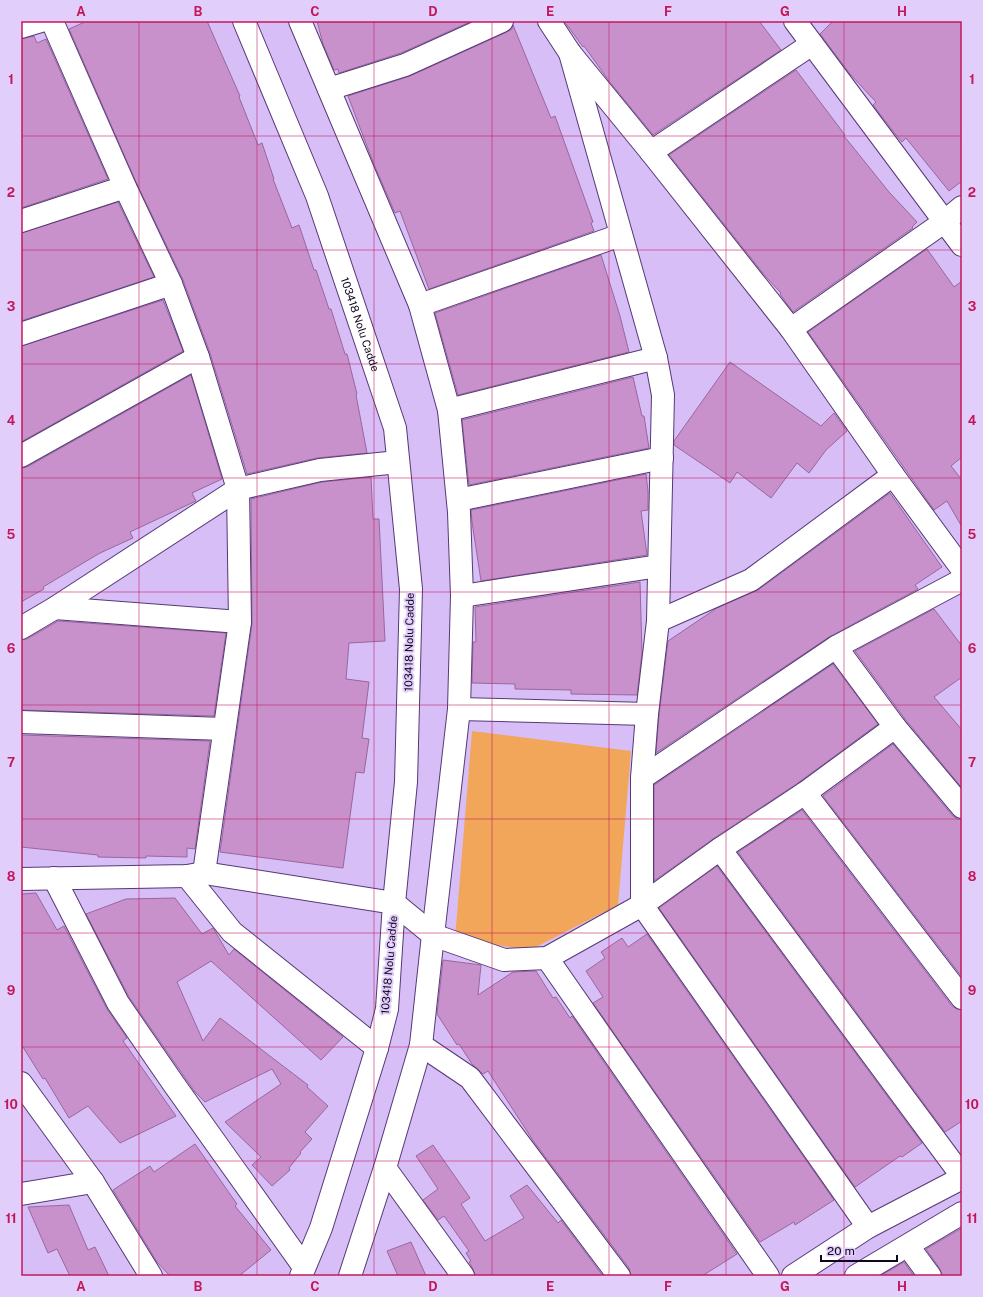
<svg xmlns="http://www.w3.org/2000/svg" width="983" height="1297" viewBox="0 0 983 1297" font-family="'Public Sans',sans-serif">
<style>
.green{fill:#f1a65a}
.building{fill:#c891cb;stroke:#9a669e}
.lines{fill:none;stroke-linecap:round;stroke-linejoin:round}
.street-casing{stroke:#563976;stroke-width:24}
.secondary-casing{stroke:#563976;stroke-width:24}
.street{stroke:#fff;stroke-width:22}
.secondary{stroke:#fff;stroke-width:22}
.grid{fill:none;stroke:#c2185b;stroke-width:1;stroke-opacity:0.55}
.labels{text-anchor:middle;stroke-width:4;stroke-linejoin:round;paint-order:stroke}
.street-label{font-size:11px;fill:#11061e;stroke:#e1cefa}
.neatline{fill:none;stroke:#c2185b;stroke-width:1.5}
.grid-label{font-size:13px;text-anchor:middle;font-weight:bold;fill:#c2185b}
</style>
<rect width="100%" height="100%" fill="#d7bef7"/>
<polygon class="green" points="472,731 631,751 618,905 530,950 455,939"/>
<g class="building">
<polygon points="87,21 207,21 240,96 239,97 258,145 262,143 274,179 273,179 292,228 299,225 314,270 316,270 329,309 331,309 345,354 347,354 357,394 356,395 367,453 317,458 247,474 210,353 183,280 136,182 69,29"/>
<polygon points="317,21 472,21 401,53 339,73 338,69 334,70 323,44"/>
<polygon points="564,21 759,21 781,50 653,135 609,81 584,46 583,47"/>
<polygon points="833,21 962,21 962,181 949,191 906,138 902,142 896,135 873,105 876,102 850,74 820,34"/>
<polygon points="513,25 551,118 555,116 593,222 591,223 594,231 429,289 400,211 395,213 373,162 348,96 410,76 507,32 512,29"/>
<polygon points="34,36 37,43 46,39 108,179 21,208 21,39"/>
<polygon points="796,70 845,135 844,136 889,192 917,222 912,227 913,228 793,312 780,294 781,293 766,277 669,155"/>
<polygon points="118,202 154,277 21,321 21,233"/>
<polygon points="927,249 954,287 962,281 962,457 951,466 962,480 962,527 947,501 934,510 808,332"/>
<polygon points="601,255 620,316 629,352 458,395 435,313"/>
<polygon points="163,300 183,351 21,442 21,346"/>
<polygon points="730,362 821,426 834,413 847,431 826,450 809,473 797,463 771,498 737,472 730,483 674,445 674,441"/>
<polygon points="191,375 222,479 192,493 196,501 130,532 133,538 100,553 43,587 44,589 21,602 21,468 27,467"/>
<polygon points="633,377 642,416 644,416 649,448 469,485 462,420"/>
<polygon points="646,474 648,491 648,510 641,511 647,555 481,581 472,522 471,510"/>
<polygon points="371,477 373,519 379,519 385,641 349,643 346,679 369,682 362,738 369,739 364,773 356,772 343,868 220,852 252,624 251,499 322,482"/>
<polygon points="890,493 942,567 915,585 918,589 829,637 656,753 659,715 668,641 717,608 758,590"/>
<polygon points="640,582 642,653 637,695 571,694 571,690 515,689 515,684 472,683 473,642 476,642 475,607"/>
<polygon points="934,609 962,646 962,677 934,697 962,730 962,788 905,719 855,651"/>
<polygon points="58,621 226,633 214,716 21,710 21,640 27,639"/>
<polygon points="833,664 878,724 798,783 713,839 654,881 654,785"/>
<polygon points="21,735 210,741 195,849 187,848 187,857 146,856 146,858 98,857 98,855 21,847"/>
<polygon points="893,744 952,815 957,819 962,819 962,977 823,796"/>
<polygon points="802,810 952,1006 957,1009 962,1010 962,1121 945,1132 738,852"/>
<polygon points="717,866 922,1143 902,1157 900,1156 855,1187 659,908"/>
<polygon points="36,893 57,930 64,926 107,1009 127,1038 123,1041 176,1116 120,1143 88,1106 69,1118 45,1078 43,1079 21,1044 21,894"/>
<polygon points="175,898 202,934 213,928 229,955 234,949 343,1037 321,1060 211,961 177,982 203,1041 220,1018 308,1085 307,1087 328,1106 305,1132 312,1139 300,1152 301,1153 289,1168 290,1170 272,1186 252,1165 261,1157 225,1122 281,1084 272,1069 205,1102 195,1092 129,997 86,914 126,899"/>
<polygon points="647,934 834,1200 795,1225 794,1222 760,1242 593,1003 603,997 586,971 605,958 601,952 622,938 628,947"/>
<polygon points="443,960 481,965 478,995 513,972 536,971 553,998 556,997 570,1018 572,1016 737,1254 702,1276 631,1276 629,1268 534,1142 488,1071 483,1074 472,1064 459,1044 457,1045 437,1014"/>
<polygon points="195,1144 237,1204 235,1206 271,1250 239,1276 170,1276 157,1262 113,1190 150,1166 154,1172"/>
<polygon points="433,1145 470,1198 461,1204 485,1241 524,1218 510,1196 527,1185 558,1223 561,1220 603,1276 475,1276 473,1269 469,1262 471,1261 466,1253 469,1251 444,1216 438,1220 423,1200 438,1189 416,1156"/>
<polygon points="69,1205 88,1250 95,1247 109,1276 70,1276 57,1249 48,1253 28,1207"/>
<polygon points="962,1228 962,1276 942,1276 940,1269 926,1249"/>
<polygon points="411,1242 426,1276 398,1276 387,1251"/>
<polygon points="904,1262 914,1276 880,1276"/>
</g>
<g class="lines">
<g class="street-casing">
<g id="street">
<polyline points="52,21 125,187 171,284 198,357 238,489 240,622 204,873"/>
<path id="s1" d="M244 21 317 196 395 428 411 589 406 782 394 903 387 1009 377 1048 321 1228 301 1276"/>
<polyline points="300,21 420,305 449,410 459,512 462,596 459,709 433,935 421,1045 385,1168 350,1276"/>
<polyline points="549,21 570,53 651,152 791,329 893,475 962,569"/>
<polyline points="795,21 962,245"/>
<polyline points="570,53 656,358 663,395 658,621 647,714 642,778 642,905 868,1227"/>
<polyline points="329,89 405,65 502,21"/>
<polyline points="651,152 812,44"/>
<polyline points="21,221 125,187"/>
<polyline points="420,305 621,235"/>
<polyline points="791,329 944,222 962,207"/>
<polyline points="21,334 171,284"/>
<polyline points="449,410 656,358"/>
<polyline points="21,456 198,357"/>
<polyline points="458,500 662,458"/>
<polyline points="462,596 659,566"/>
<polyline points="55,608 240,622"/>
<polyline points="658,621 751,580 893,475"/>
<polyline points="21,628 55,608 238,489 320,470 398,462"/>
<polyline points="836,647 895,727 962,807"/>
<polyline points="459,709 647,714"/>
<polyline points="21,722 224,729"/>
<polyline points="642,778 836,647 962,580"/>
<polyline points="805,793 962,998"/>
<polyline points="720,849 962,1176"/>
<polyline points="187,876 232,932 377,1048"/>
<polyline points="54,878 118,1003 173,1083 304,1267"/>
<polyline points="21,879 187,876 204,873 394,903 433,935 504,960 547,958 642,905 720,849 805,793 895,727"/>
<polyline points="547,958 768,1276"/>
<polyline points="421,1045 470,1078 619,1276"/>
<polyline points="21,1083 93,1182 151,1276"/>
<polyline points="385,1168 463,1276"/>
<polyline points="21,1194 93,1182"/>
<polyline points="908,1246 930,1276"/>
</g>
</g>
<g class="secondary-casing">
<g id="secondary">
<polyline points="21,27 41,21"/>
<polyline points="793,1276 868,1227 962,1178"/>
<polyline points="856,1276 962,1213"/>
</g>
</g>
<use href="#street" class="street"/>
<use href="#secondary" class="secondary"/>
</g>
<path class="grid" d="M139 21V1276M257 21V1276M374 21V1276M492 21V1276M609 21V1276M726 21V1276M844 21V1276M21 136H962M21 250H962M21 364H962M21 478H962M21 592H962M21 705H962M21 819H962M21 933H962M21 1047H962M21 1161H962"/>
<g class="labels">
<g class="street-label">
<text dy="4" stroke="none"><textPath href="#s1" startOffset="325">103418 Nolu Cadde</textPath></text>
<text transform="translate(409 642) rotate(-89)" y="4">103418 Nolu Cadde</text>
<text transform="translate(389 965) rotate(-85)" y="4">103418 Nolu Cadde</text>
</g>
</g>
<rect width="983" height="1297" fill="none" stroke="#e1cefa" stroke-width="44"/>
<path d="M821 1255v6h76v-6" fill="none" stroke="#11061e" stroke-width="2"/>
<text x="827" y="1255" font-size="12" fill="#11061e" stroke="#e1cefa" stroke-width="3" paint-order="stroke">20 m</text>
<rect x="22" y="22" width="939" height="1253" class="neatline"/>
<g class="grid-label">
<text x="81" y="16">A</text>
<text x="198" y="16">B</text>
<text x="315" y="16">C</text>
<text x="433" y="16">D</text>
<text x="550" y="16">E</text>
<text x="668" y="16">F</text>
<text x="785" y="16">G</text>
<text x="902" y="16">H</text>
<text x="11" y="84">1</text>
<text x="972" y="84">1</text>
<text x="11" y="197">2</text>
<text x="972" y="197">2</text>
<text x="11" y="311">3</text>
<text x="972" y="311">3</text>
<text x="11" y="425">4</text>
<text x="972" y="425">4</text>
<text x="11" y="539">5</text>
<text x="972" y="539">5</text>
<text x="11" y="653">6</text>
<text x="972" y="653">6</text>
<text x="11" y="767">7</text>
<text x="972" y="767">7</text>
<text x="11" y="881">8</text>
<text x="972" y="881">8</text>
<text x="11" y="995">9</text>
<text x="972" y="995">9</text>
<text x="11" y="1109">10</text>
<text x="972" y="1109">10</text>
<text x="11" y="1223">11</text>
<text x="972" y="1223">11</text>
<text x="81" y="1291">A</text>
<text x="198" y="1291">B</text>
<text x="315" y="1291">C</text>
<text x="433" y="1291">D</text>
<text x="550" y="1291">E</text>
<text x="668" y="1291">F</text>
<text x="785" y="1291">G</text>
<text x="902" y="1291">H</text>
</g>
</svg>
